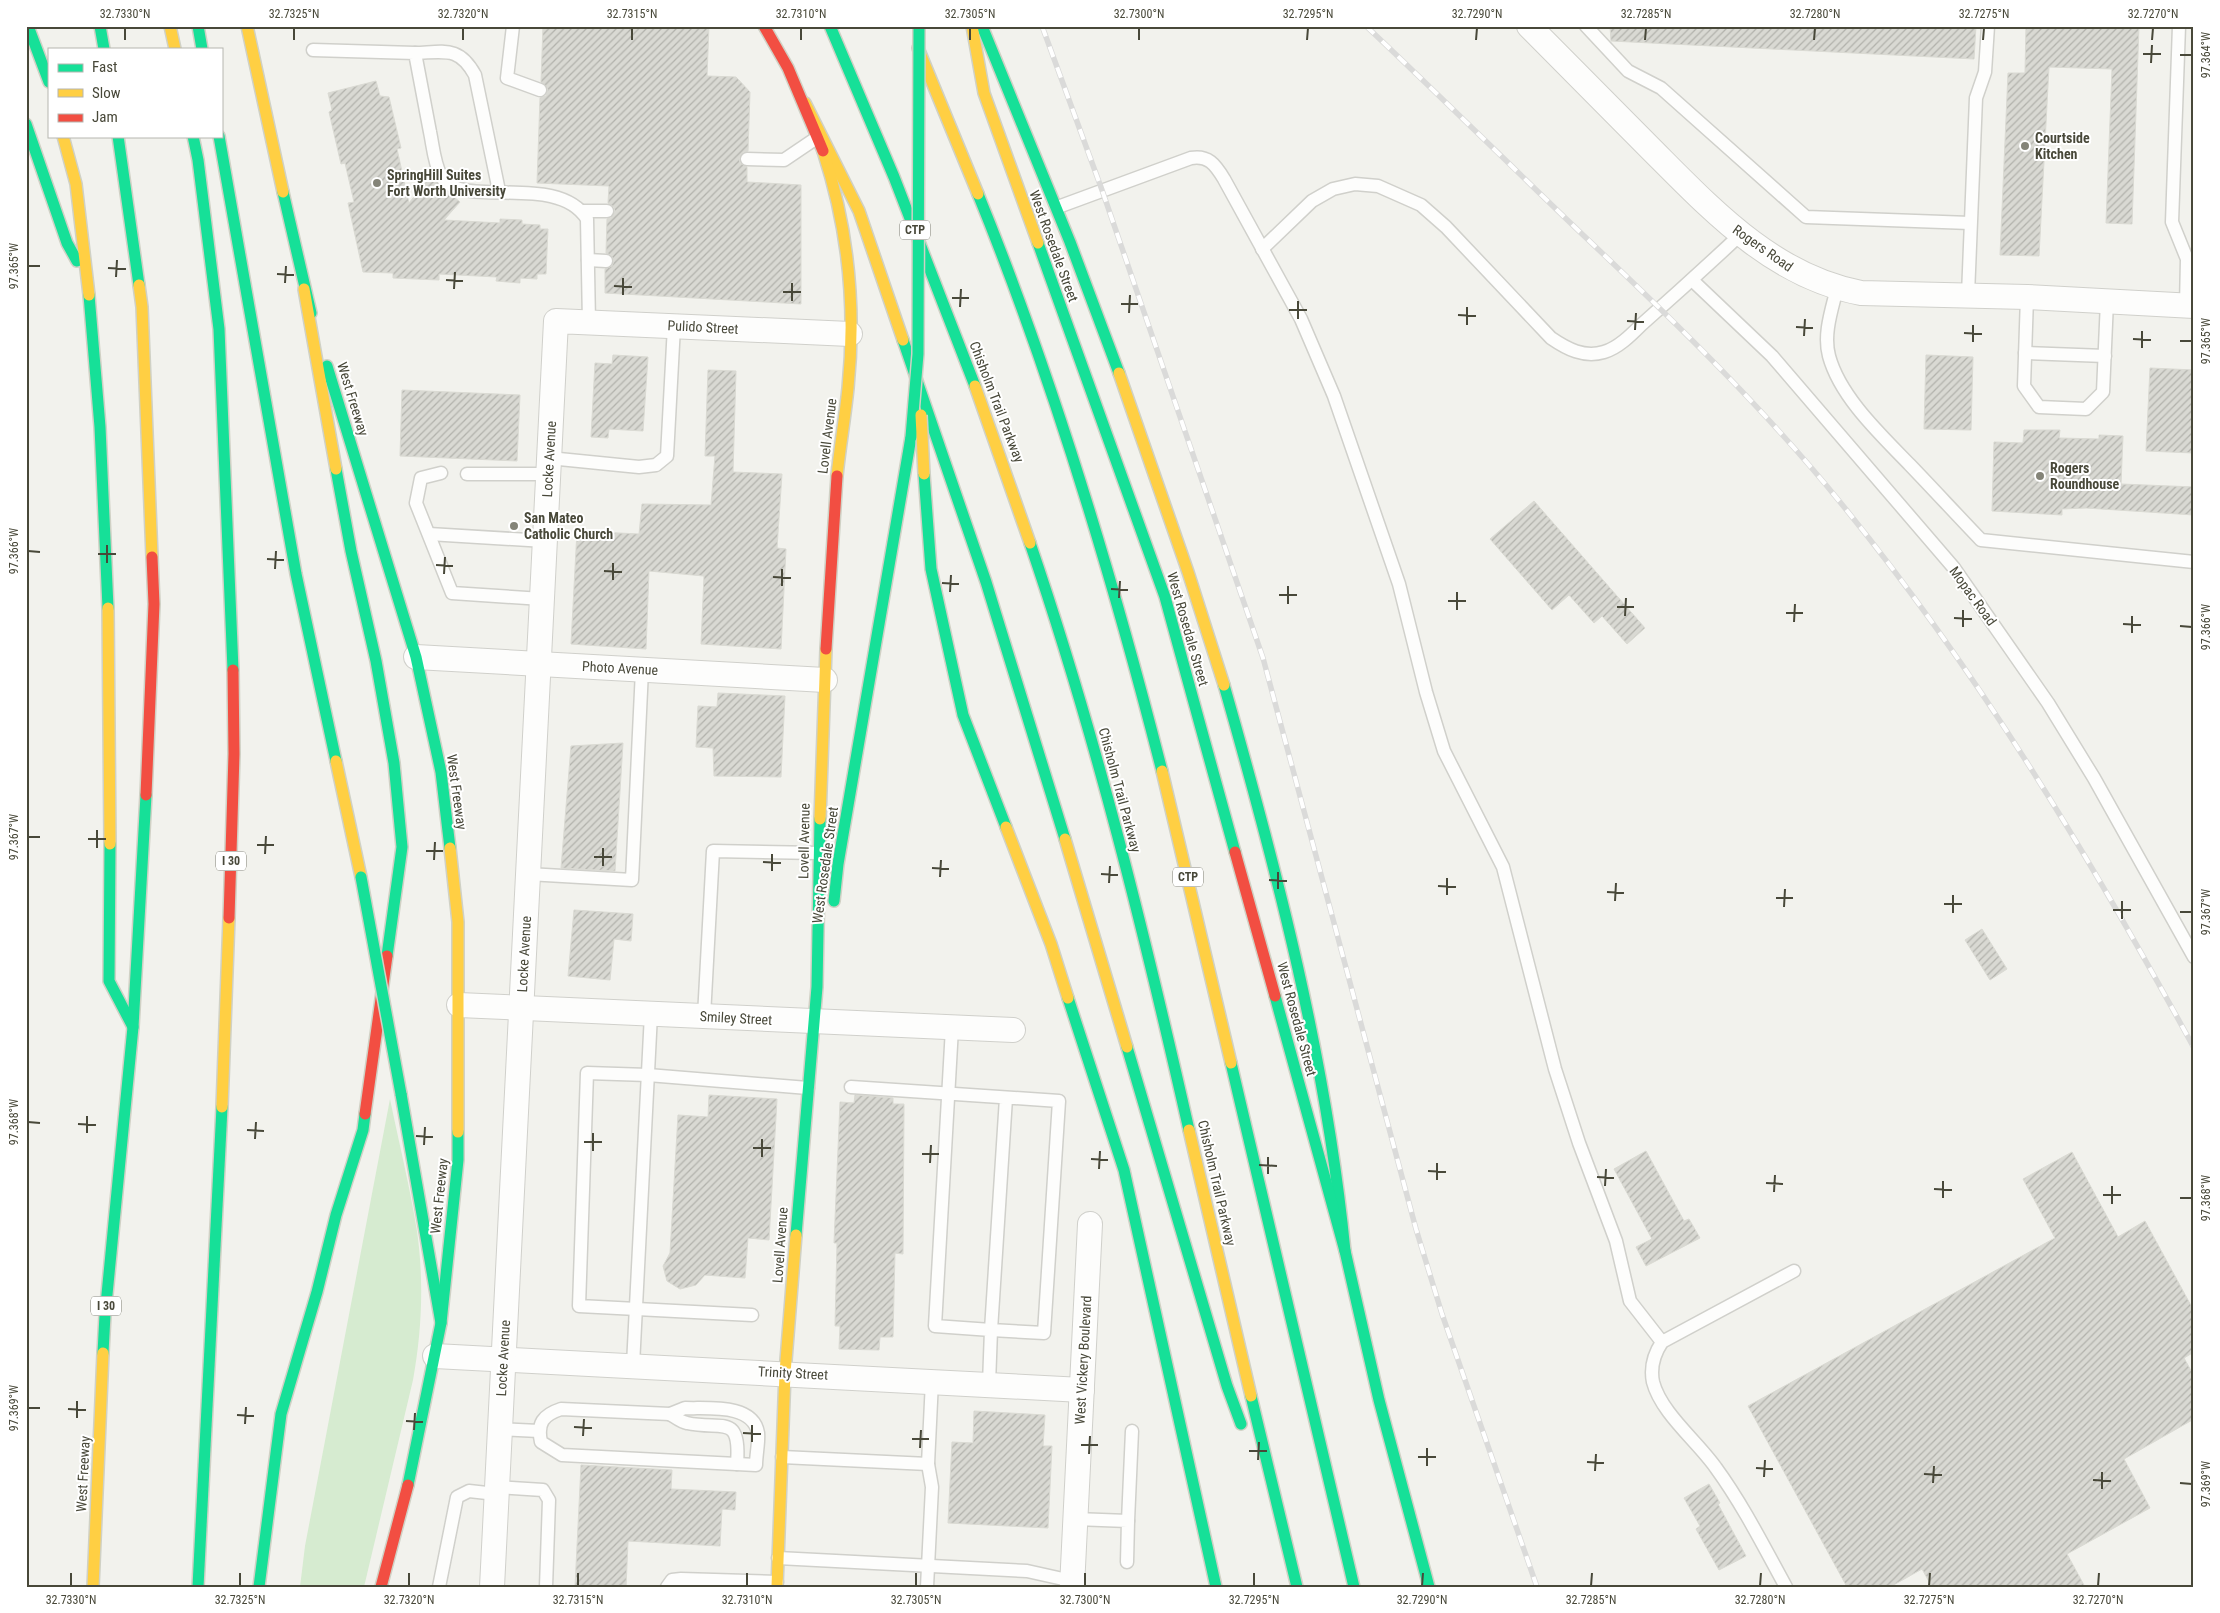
<svg xmlns="http://www.w3.org/2000/svg" width="2220" height="1613" viewBox="0 0 2220 1613" font-family="'Roboto Condensed',sans-serif">
<style>
.grass{fill:#d6ebd0}
.building{fill:url(#building-hatch);stroke:#dadad3}
.lines{fill:none;stroke-linecap:round;stroke-linejoin:round}
.lane-casing{stroke:#d0d0cb;stroke-width:15}
.street-casing{stroke:#d0d0cb;stroke-width:26}
.fast-casing{stroke:#d0d1c5;stroke-width:14}
.slow-casing{stroke:#d0d1c5;stroke-width:14}
.jam-casing{stroke:#d0d1c5;stroke-width:14}
.lane{stroke:#fdfdfc;stroke-width:12}
.street{stroke:#fdfdfc;stroke-width:24}
.fast{stroke:#16e098;stroke-width:11}
.slow{stroke:#ffcf43;stroke-width:11}
.jam{stroke:#f24e42;stroke-width:11}
.rail-casing{stroke:#dadad9;stroke-width:5.5}
.rail{stroke:#fff;stroke-width:4;stroke-dasharray:11;stroke-linecap:butt}
.fast-bridge-casing{stroke:#d0d1c5;stroke-width:14;stroke-linecap:butt}
.slow-bridge-casing{stroke:#d0d1c5;stroke-width:14;stroke-linecap:butt}
.fast-bridge{stroke:#16e098;stroke-width:11}
.slow-bridge{stroke:#ffcf43;stroke-width:11}
.ticks{fill:none;stroke:#484839;stroke-width:2}
.poi-dot{fill:#848478;stroke:#fff;stroke-width:2}
.labels{text-anchor:middle;stroke-width:4;stroke-linejoin:round;paint-order:stroke}
.shield{fill:#fff;stroke:#7f7f74;stroke-width:1}
.shield-label{font-size:12px;font-weight:bold;fill:#484839}
.poi-label{font-size:14px;font-weight:bold;fill:#484839;stroke:#fff;text-anchor:start}
.street-label{font-size:14px;fill:#484839;stroke:#fff}
.neatline{fill:none;stroke:#484839;stroke-width:2}
.ticks-label{font-size:12px;text-anchor:middle;fill:#484839}
</style>
<defs>
<pattern id="building-hatch" width="6" height="6" patternUnits="userSpaceOnUse" patternTransform="scale(1.25)"><rect width="6" height="6" fill="#d9d9d3"/><path d="M-1 1l2-2M0 6l6-6M5 7l2-2" fill="none" stroke="#b2b2ac"/></pattern>
</defs>
<rect width="100%" height="100%" fill="#f2f2ed"/>
<path class="grass" d="M390 1099C399 1143 410 1187 417 1231 424 1280 422 1331 413 1380L364 1587H300L305 1546Z"/>
<g class="building">
<polygon points="543,26 709,26 707,76 736,77 750,92 748,151 743,152 739,158 740,163 747,167 747,182 801,185 801,304 605,293 605,269 612,266 614,261 611,255 606,253 607,219 611,218 615,211 614,207 608,203 609,186 537,183 540,98 546,96 548,89 541,82"/>
<polygon points="1610,26 1976,26 1974,59 1611,41"/>
<polygon points="2026,26 2139,26 2132,224 2106,223 2112,69 2049,67 2039,256 2000,255 2008,73 2025,73"/>
<polygon points="376,81 380,96 389,97 401,148 397,149 409,203 430,177 460,202 444,220 500,223 500,219 522,220 522,224 540,225 540,229 548,229 546,274 537,274 537,279 520,278 520,283 496,281 497,277 439,274 439,280 393,278 393,273 363,272 348,203 354,202 345,163 341,164 329,112 332,110 328,93"/>
<polygon points="613,355 648,357 643,431 609,429 608,438 591,437 595,363 612,364"/>
<polygon points="1926,355 1973,357 1971,430 1924,429"/>
<polygon points="2150,368 2194,370 2194,453 2146,451"/>
<polygon points="708,370 736,371 733,472 782,474 777,548 786,549 781,649 701,644 704,576 649,571 646,649 571,644 577,531 639,534 642,504 711,505 715,456 705,456"/>
<polygon points="402,390 520,395 517,461 400,456"/>
<polygon points="2024,430 2060,430 2059,438 2099,439 2099,435 2123,436 2121,484 2194,487 2194,515 2086,508 2062,509 2062,515 1992,511 1994,442 2023,443"/>
<polygon points="1534,501 1645,628 1627,644 1602,616 1594,623 1569,595 1552,610 1490,539"/>
<polygon points="718,693 785,696 781,777 714,776 713,748 696,747 698,706 717,707"/>
<polygon points="623,743 615,871 561,868 571,746"/>
<polygon points="574,910 633,914 631,941 614,939 610,980 568,976"/>
<polygon points="1982,929 2007,969 1990,980 1965,940"/>
<polygon points="709,1095 777,1099 769,1240 748,1238 745,1278 705,1275 696,1285 680,1289 667,1281 663,1266 670,1253 678,1115 708,1117"/>
<polygon points="855,1095 893,1098 893,1104 904,1104 903,1254 895,1253 893,1337 880,1337 879,1350 839,1349 840,1326 835,1326 837,1243 834,1243 840,1102 854,1103"/>
<polygon points="1646,1151 1684,1221 1689,1219 1700,1238 1646,1266 1636,1247 1652,1239 1614,1169"/>
<polygon points="2072,1152 2118,1237 2145,1221 2194,1311 2194,1352 2184,1358 2194,1376 2194,1419 2124,1459 2150,1508 2067,1554 2085,1587 1932,1587 1922,1569 1890,1587 1847,1587 1748,1406 2055,1238 2023,1179"/>
<polygon points="974,1411 1045,1415 1043,1446 1052,1446 1048,1528 948,1523 952,1442 973,1443"/>
<polygon points="581,1465 672,1470 671,1489 736,1492 735,1510 722,1509 720,1546 628,1541 626,1587 575,1587"/>
<polygon points="1709,1484 1720,1503 1718,1504 1746,1556 1719,1570 1696,1529 1700,1526 1684,1498"/>
</g>
<g class="lines">
<g class="lane-casing">
<g id="lane">
<polyline points="513,26 507,78 540,90"/>
<polyline points="1586,26 1628,71 1661,88 1806,217 1970,223"/>
<polyline points="2179,26 2172,222 2187,259 2186,306"/>
<path d="M313 50 415 53C420 79 425 106 430 132 433 146 434 163 441 176 461 211 557 171 587 219L589 322"/>
<path d="M415 53C445 52 459 46 475 75L499 191"/>
<polyline points="747,159 784,160 818,137"/>
<path d="M1058 207 1191 158C1208 155 1215 164 1224 179L1301 319 1334 396 1399 584 1426 692 1444 751 1503 867 1555 1069 1579 1143 1616 1241 1630 1301 1662 1342"/>
<polyline points="582,211 607,211"/>
<path d="M1262 249 1312 201 1333 189 1355 184 1378 186 1421 205 1446 227 1551 338C1567 349 1584 358 1604 352 1618 348 1631 335 1641 325 1675 295 1708 265 1741 234"/>
<polyline points="588,260 606,261"/>
<polyline points="1692,280 1772,356 1954,568 2048,703 2094,778 2194,957"/>
<path d="M1837 288C1832 309 1823 334 1829 356 1840 397 1881 435 1910 465 1934 490 1957 515 1981 540L2194 562"/>
<polyline points="1968,295 1976,98 1985,72 1988,26"/>
<polyline points="2027,297 2024,386 2039,407 2086,409 2103,392 2107,301"/>
<polyline points="2025,353 2105,356"/>
<polyline points="549,458 639,467 656,465 667,456 674,326"/>
<polyline points="441,473 421,478 416,503 452,593 542,599"/>
<polyline points="467,474 548,474"/>
<polyline points="429,534 545,541"/>
<polyline points="528,874 632,880 642,670"/>
<polyline points="704,1016 713,851 819,853"/>
<polyline points="952,1028 935,1326 991,1330 989,1384"/>
<polyline points="851,1087 1059,1101 1044,1333 991,1330 1006,1098"/>
<polyline points="752,1315 579,1306 587,1073 648,1075 808,1088"/>
<polyline points="633,1365 651,1014"/>
<path d="M685 1408C707 1409 753 1403 758 1433 759 1442 756 1455 756 1465L562 1455 541 1442C537 1423 543 1415 561 1409L670 1414Z"/>
<path d="M670 1414C675 1417 681 1422 687 1423 722 1431 741 1412 737 1464"/>
<polyline points="500,1429 539,1431"/>
<polyline points="782,1457 928,1464 932,1381"/>
<polyline points="497,1487 543,1490 549,1500 546,1587"/>
<polyline points="1075,1519 1128,1521 1127,1562"/>
<polyline points="1128,1521 1132,1431"/>
<polyline points="778,1558 1027,1571 1072,1581"/>
<polyline points="439,1587 457,1497 469,1491 496,1494"/>
<polyline points="667,1587 672,1580 681,1579 777,1582"/>
<polyline points="927,1587 932,1487 928,1464"/>
<path d="M1786 1587C1764 1547 1743 1505 1716 1468 1698 1442 1661 1413 1653 1382 1650 1367 1654 1354 1662 1342L1794 1271"/>
</g>
</g>
<g class="street-casing">
<g id="street">
<path d="M1529 26C1569 66 1609 107 1649 147 1711 209 1772 276 1861 293L2027 297 2194 306"/>
<polyline points="416,657 825,680"/>
<polyline points="459,1005 1013,1030"/>
<polyline points="435,1356 1082,1390"/>
<polyline points="492,1587 556,321 850,334"/>
<polyline points="1072,1587 1090,1224"/>
</g>
</g>
<g class="fast-casing">
<g id="fast">
<polyline points="28,26 49,82"/>
<polyline points="100,26 104,49"/>
<polyline points="198,26 202,49"/>
<polyline points="830,26 894,177 975,386"/>
<polyline points="982,26 1070,242 1119,373"/>
<polyline points="26,124 67,243 77,261"/>
<polyline points="118,136 139,285"/>
<polyline points="193,136 198,160 219,329 233,670"/>
<polyline points="219,136 296,574 336,761"/>
<polyline points="283,192 311,313"/>
<path d="M978 194C1054 381 1112 575 1162 771"/>
<polyline points="1038,243 1165,597 1235,852"/>
<polyline points="89,295 100,427 108,608"/>
<polyline points="903,340 986,582 1065,839"/>
<polyline points="327,366 416,657 441,772 450,848"/>
<polyline points="336,469 351,551 376,661 394,763 402,847 387,956"/>
<polyline points="924,474 931,569 963,715 1006,827"/>
<path d="M1030 543C1096 736 1144 932 1189 1130"/>
<path d="M1224 685C1277 871 1326 1058 1345 1251"/>
<polyline points="110,844 109,981 133,1027"/>
<polyline points="834,901 838,864 911,437"/>
<polyline points="1275,996 1345,1251 1379,1400 1429,1587"/>
<polyline points="1068,998 1124,1170 1216,1587"/>
<polyline points="1127,1047 1227,1386 1241,1424"/>
<polyline points="1231,1063 1354,1587"/>
<polyline points="401,1094 441,1323"/>
<polyline points="796,1235 817,987 820,819"/>
<polyline points="103,1353 105,1315 133,1027 146,795"/>
<polyline points="1251,1396 1297,1587"/>
<polyline points="408,1485 441,1323 458,1160 458,1132"/>
<polyline points="198,1587 222,1107"/>
<polyline points="259,1587 281,1414 317,1292 336,1215 363,1130 365,1114"/>
</g>
</g>
<g class="slow-casing">
<g id="slow">
<polyline points="170,26 175,49"/>
<polyline points="247,26 283,192"/>
<polyline points="972,26 984,93 1038,243"/>
<polyline points="918,48 978,194"/>
<polyline points="805,103 859,211 903,340"/>
<polyline points="63,136 76,184 89,295"/>
<path d="M823 151C848 227 856 309 848 388 845 418 840 446 837 476"/>
<polyline points="139,285 142,307 152,557"/>
<polyline points="304,289 336,469"/>
<polyline points="1119,373 1188,572 1224,685"/>
<polyline points="975,386 1030,543"/>
<polyline points="108,608 110,844"/>
<polyline points="336,761 361,877"/>
<polyline points="1162,771 1231,1063"/>
<polyline points="820,819 826,649"/>
<polyline points="1006,827 1051,944 1068,998"/>
<polyline points="1065,839 1127,1047"/>
<polyline points="450,848 458,922 458,1132"/>
<polyline points="222,1107 229,918"/>
<polyline points="1189,1130 1251,1396"/>
<polyline points="93,1587 103,1353"/>
<polyline points="777,1587 785,1373 796,1235"/>
</g>
</g>
<g class="jam-casing">
<g id="jam">
<polyline points="764,26 788,68 823,151"/>
<polyline points="826,649 837,476"/>
<polyline points="146,795 154,604 152,557"/>
<polyline points="1235,852 1275,996"/>
<polyline points="229,918 234,754 233,670"/>
<polyline points="365,1114 387,956"/>
<polyline points="381,1587 408,1485"/>
</g>
</g>
<use href="#lane" class="lane"/>
<use href="#street" class="street"/>
<use href="#fast" class="fast"/>
<use href="#slow" class="slow"/>
<use href="#jam" class="jam"/>
<g class="rail-casing">
<g id="rail">
<polyline points="1042,26 1102,190 1263,658 1416,1229 1442,1314 1537,1587"/>
<path d="M1366 26C1439 95 1510 165 1582 234 1672 319 1762 406 1840 502 1978 671 2090 857 2194 1048"/>
</g>
</g>
<use href="#rail" class="rail"/>
<g class="fast-bridge-casing">
<g id="fast-bridge">
<polyline points="911,437 918,354 919,26"/>
<polyline points="361,877 401,1094"/>
</g>
</g>
<g class="slow-bridge-casing">
<polyline id="slow-bridge" points="921,415 924,474"/>
</g>
<use href="#fast-bridge" class="fast-bridge"/>
<use href="#slow-bridge" class="slow-bridge"/>
</g>
<path class="ticks" d="M125 40V28M294 40V28M463 40V28M632 40V28M801 40V28M970 40V28M1139 40V28M1307 40 1308 28M1476 40 1477 28M1645 40 1646 28M1814 40 1815 28M1983 40 1984 28M2152 40 2153 28M2143 54H2161M2180 55H2192M2151 63 2152 45M28 266H40M108 268 126 269M277 274 294 275M116 277 117 260M446 280 463 281M285 283 286 266M614 286 632 287M454 289 455 272M783 292H801M623 295V278M952 298H969M792 301V283M1121 304H1138M960 307 961 289M1289 310H1307M1129 313 1130 295M1458 315 1476 316M1298 319V301M1627 321 1644 322M1467 325V307M1796 327 1813 328M1635 330 1636 313M1964 333 1982 334M1804 336 1805 319M2133 339 2151 340M2180 341H2192M1973 342V325M2142 348V331M28 551 40 552M98 554H116M267 559 284 560M107 563V545M436 565 453 566M275 569 276 551M604 571 622 572M444 574 445 557M773 577 791 578M613 580V563M942 583 959 584M782 586V569M1111 589 1128 590M950 592 951 575M1279 595H1297M1119 598 1120 581M1448 601H1466M1288 604V586M1617 607H1634M1457 610V592M1786 613H1803M1625 616 1626 598M1954 618 1972 619M1794 622 1795 604M2123 624 2141 625M2180 626 2192 627M1963 627V610M2132 633V616M28 837H40M88 839H106M257 845H274M97 848V830M426 851H443M265 854 266 836M594 857H612M434 860 435 842M763 862 781 863M603 866V848M932 868 949 869M772 871V854M1101 874 1118 875M940 877 941 860M1269 880 1287 881M1109 883 1110 866M1438 886 1456 887M1278 889V872M1607 892 1624 893M1447 895V878M1776 898H1793M1615 901 1616 883M1944 904H1962M1784 907 1785 889M2113 910H2131M2180 912H2192M1953 913V895M2122 919V901M28 1122 40 1123M78 1124 96 1125M247 1130 264 1131M87 1133V1116M416 1136 433 1137M255 1139 256 1122M584 1142H602M424 1145 425 1127M753 1148H771M593 1151V1133M922 1154H939M762 1157V1139M1091 1159 1108 1160M930 1163 931 1145M1259 1165 1277 1166M1099 1169 1100 1151M1428 1171 1446 1172M1268 1174V1157M1597 1177 1614 1178M1437 1180V1163M1766 1183 1783 1184M1605 1186 1606 1169M1934 1189 1952 1190M1774 1192 1775 1175M2103 1195H2121M1943 1198V1181M2180 1198H2192M2112 1204V1186M28 1408H40M68 1409 86 1410M237 1415 254 1416M77 1418V1401M406 1421 423 1422M245 1424 246 1407M574 1427 592 1428M414 1430 415 1413M743 1433 761 1434M583 1436 584 1419M912 1439H929M752 1442V1425M1081 1445H1098M920 1448 921 1430M1249 1451H1267M1089 1454 1090 1436M1418 1457H1436M1258 1460 1259 1442M1587 1462 1604 1463M1427 1466V1448M1756 1468 1773 1469M1595 1471 1596 1454M1924 1474 1942 1475M1764 1477 1765 1460M2093 1480 2111 1481M1933 1483 1934 1466M2180 1483 2192 1484M2102 1489V1472M71 1586V1573M240 1586V1573M409 1586V1573M578 1586V1573M747 1586V1573M916 1586V1573M1085 1586V1573M1254 1586V1573M1422 1586 1423 1573M1591 1586 1592 1573M1760 1586 1761 1573M1929 1586 1930 1573M2098 1586 2099 1573"/>
<g class="poi-dot">
<circle cx="2025" cy="146" r="5"/>
<circle cx="377" cy="183" r="5"/>
<circle cx="2040" cy="476" r="5"/>
<circle cx="514" cy="526" r="5"/>
</g>
<g class="labels">
<g class="shield">
<rect x="900" y="220.5" width="30" height="19" rx="4"/>
<rect x="216" y="851.5" width="30" height="19" rx="4"/>
<rect x="1173" y="867.5" width="30" height="19" rx="4"/>
<rect x="91" y="1296.5" width="30" height="19" rx="4"/>
</g>
<g class="shield-label">
<text x="915" y="234">CTP</text>
<text x="231" y="865">I 30</text>
<text x="1188" y="881">CTP</text>
<text x="106" y="1310">I 30</text>
</g>
<g class="poi-label">
<text x="2035" y="143">Courtside<tspan x="2035" dy="16">Kitchen</tspan></text>
<text x="387" y="180">SpringHill Suites<tspan x="387" dy="16">Fort Worth University</tspan></text>
<text x="2050" y="473">Rogers<tspan x="2050" dy="16">Roundhouse</tspan></text>
<text x="524" y="523">San Mateo<tspan x="524" dy="16">Catholic Church</tspan></text>
</g>
<g class="street-label">
<text transform="translate(1054 246) rotate(70)" y="5">West Rosedale Street</text>
<text transform="translate(1763 248) rotate(35)" y="5">Rogers Road</text>
<text transform="translate(703 327) rotate(3)" y="5">Pulido Street</text>
<text transform="translate(353 399) rotate(73)" y="5">West Freeway</text>
<text transform="translate(997 402) rotate(69)" y="5">Chisholm Trail Parkway</text>
<text transform="translate(827 436) rotate(-83)" y="5">Lovell Avenue</text>
<text transform="translate(549 459) rotate(-87)" y="5">Locke Avenue</text>
<text transform="translate(1973 596) rotate(54)" y="5">Mopac Road</text>
<text transform="translate(1188 629) rotate(74)" y="5">West Rosedale Street</text>
<text transform="translate(620 668) rotate(3)" y="5">Photo Avenue</text>
<text transform="translate(1120 790) rotate(75)" y="5">Chisholm Trail Parkway</text>
<text transform="translate(457 792) rotate(82)" y="5">West Freeway</text>
<text transform="translate(804 841) rotate(-89)" y="5">Lovell Avenue</text>
<text transform="translate(825 865) rotate(-82)" y="5">West Rosedale Street</text>
<text transform="translate(524 954) rotate(-87)" y="5">Locke Avenue</text>
<text transform="translate(736 1018) rotate(3)" y="5">Smiley Street</text>
<text transform="translate(1297 1019) rotate(75)" y="5">West Rosedale Street</text>
<text transform="translate(1217 1183) rotate(77)" y="5">Chisholm Trail Parkway</text>
<text transform="translate(439 1196) rotate(-84)" y="5">West Freeway</text>
<text transform="translate(780 1245) rotate(-86)" y="5">Lovell Avenue</text>
<text transform="translate(503 1358) rotate(-87)" y="5">Locke Avenue</text>
<text transform="translate(1083 1360) rotate(-87)" y="5">West Vickery Boulevard</text>
<text transform="translate(793 1373) rotate(3)" y="5">Trinity Street</text>
<text transform="translate(83 1474) rotate(-87)" y="5">West Freeway</text>
</g>
</g>
<rect width="2220" height="1613" fill="none" stroke="#ffffff" stroke-width="55"/>
<rect x="48" y="48" width="175" height="90" fill="#ffffff" stroke="#b6b6b0"/>
<rect x="58" y="64" width="25" height="8" fill="#16e098" stroke="#b6b6b0"/>
<text x="92" y="72" font-size="15" fill="#484839">Fast</text>
<rect x="58" y="89" width="25" height="8" fill="#ffcf43" stroke="#b6b6b0"/>
<text x="92" y="98" font-size="15" fill="#484839">Slow</text>
<rect x="58" y="114" width="25" height="8" fill="#f24e42" stroke="#b6b6b0"/>
<text x="92" y="122" font-size="15" fill="#484839">Jam</text>
<rect x="28" y="28" width="2164" height="1558" class="neatline"/>
<g class="ticks-label">
<text x="125" y="18">32.7330°N</text>
<text x="294" y="18">32.7325°N</text>
<text x="463" y="18">32.7320°N</text>
<text x="632" y="18">32.7315°N</text>
<text x="801" y="18">32.7310°N</text>
<text x="970" y="18">32.7305°N</text>
<text x="1139" y="18">32.7300°N</text>
<text x="1308" y="18">32.7295°N</text>
<text x="1477" y="18">32.7290°N</text>
<text x="1646" y="18">32.7285°N</text>
<text x="1815" y="18">32.7280°N</text>
<text x="1984" y="18">32.7275°N</text>
<text x="2153" y="18">32.7270°N</text>
<text transform="translate(2206 55) rotate(-90)" y="4">97.364°W</text>
<text transform="translate(14 266) rotate(-90)" y="4">97.365°W</text>
<text transform="translate(2206 341) rotate(-90)" y="4">97.365°W</text>
<text transform="translate(14 551) rotate(-90)" y="4">97.366°W</text>
<text transform="translate(2206 627) rotate(-90)" y="4">97.366°W</text>
<text transform="translate(14 837) rotate(-90)" y="4">97.367°W</text>
<text transform="translate(2206 912) rotate(-90)" y="4">97.367°W</text>
<text transform="translate(14 1122) rotate(-90)" y="4">97.368°W</text>
<text transform="translate(2206 1198) rotate(-90)" y="4">97.368°W</text>
<text transform="translate(14 1408) rotate(-90)" y="4">97.369°W</text>
<text transform="translate(2206 1484) rotate(-90)" y="4">97.369°W</text>
<text x="71" y="1604">32.7330°N</text>
<text x="240" y="1604">32.7325°N</text>
<text x="409" y="1604">32.7320°N</text>
<text x="578" y="1604">32.7315°N</text>
<text x="747" y="1604">32.7310°N</text>
<text x="916" y="1604">32.7305°N</text>
<text x="1085" y="1604">32.7300°N</text>
<text x="1254" y="1604">32.7295°N</text>
<text x="1422" y="1604">32.7290°N</text>
<text x="1591" y="1604">32.7285°N</text>
<text x="1760" y="1604">32.7280°N</text>
<text x="1929" y="1604">32.7275°N</text>
<text x="2098" y="1604">32.7270°N</text>
</g>
</svg>
